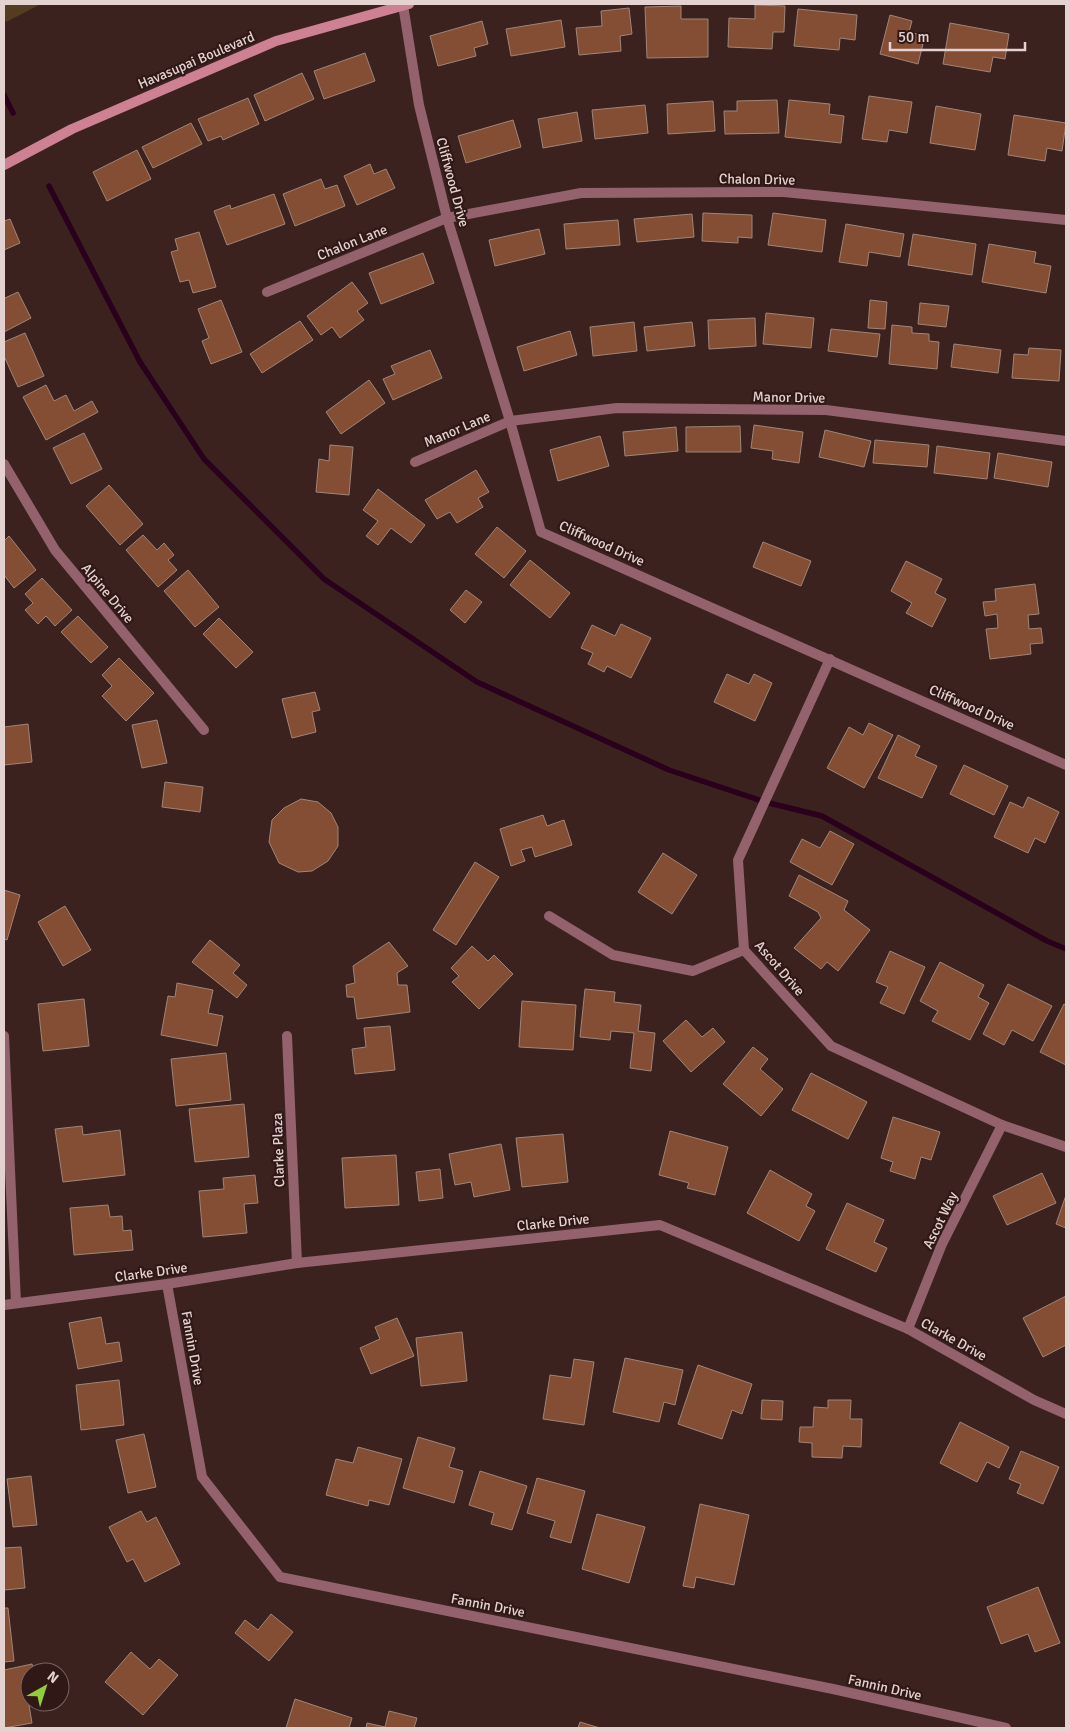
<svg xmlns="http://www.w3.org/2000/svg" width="1070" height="1732" viewBox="0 0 1070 1732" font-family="Signika,sans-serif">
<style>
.green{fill:#543c21}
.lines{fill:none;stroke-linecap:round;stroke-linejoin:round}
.stream{stroke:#2a001c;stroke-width:5.5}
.building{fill:#834e34;stroke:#a08577}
.street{stroke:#93626c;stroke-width:10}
.secondary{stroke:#ce8192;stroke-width:10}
.labels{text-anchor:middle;stroke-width:4.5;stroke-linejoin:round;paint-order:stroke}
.street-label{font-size:14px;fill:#e3d2cf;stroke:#301816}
</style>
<rect width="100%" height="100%" fill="#3b221f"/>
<polygon class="green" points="4,4 41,4 6,22 4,17"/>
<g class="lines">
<g class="stream">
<polyline points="4,95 13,113"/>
<polyline points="49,186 140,362 204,459 324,579 477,682 669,770 765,802 822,816 1047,941 1066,949"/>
</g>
</g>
<g class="building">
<polygon points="755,5 785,6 784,32 773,32 772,49 728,47 729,18 755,19"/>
<polygon points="681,6 681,19 708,19 708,57 647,58 645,7"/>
<polygon points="629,8 632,34 620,36 621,51 579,55 576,28 602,26 601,11"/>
<polygon points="798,9 857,15 855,40 840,38 839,50 794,46"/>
<polygon points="890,15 912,21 909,32 925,36 918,64 880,54"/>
<polygon points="561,20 565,47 511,56 506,29"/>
<polygon points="482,21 488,44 474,48 476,56 438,66 430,36"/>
<polygon points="950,23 1009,34 1005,59 993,57 990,72 943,64"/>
<polygon points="365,53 375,81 324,99 314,71"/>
<polygon points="302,73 314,99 265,121 254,95"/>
<polygon points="869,96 912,102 907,133 889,130 887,142 862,139"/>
<polygon points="248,98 259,124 223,140 221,136 208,141 198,119"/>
<polygon points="777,100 779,133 725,134 724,111 737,111 737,101"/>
<polygon points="789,100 830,104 829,114 844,116 841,143 785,137"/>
<polygon points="713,101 715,131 668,134 667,104"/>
<polygon points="645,105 648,133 595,139 592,110"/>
<polygon points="936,106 981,114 975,150 930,143"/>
<polygon points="577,112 582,141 543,148 538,119"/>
<polygon points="1014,115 1066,123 1062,151 1047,148 1045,161 1008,155"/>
<polygon points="513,120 521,147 466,163 458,136"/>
<polygon points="191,123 202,144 153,168 142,147"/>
<polygon points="137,150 151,179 107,201 93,172"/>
<polygon points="370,164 374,174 386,169 395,188 357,205 344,176"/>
<polygon points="321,179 325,189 337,185 345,206 295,226 283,194"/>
<polygon points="274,194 285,224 227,245 214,211 230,205 231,209"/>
<polygon points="703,213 752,215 752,238 738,237 738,243 702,241"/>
<polygon points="773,213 826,220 822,252 768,245"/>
<polygon points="692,214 694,237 637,242 634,219"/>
<polygon points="10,219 20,243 4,250 4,221"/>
<polygon points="618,220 620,245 566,249 564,224"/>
<polygon points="846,224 904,234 900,257 869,252 867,266 839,262"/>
<polygon points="539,229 545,254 495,266 489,240"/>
<polygon points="199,232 216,287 193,293 189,280 180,282 171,252 178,250 175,239"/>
<polygon points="913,234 976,244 972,275 908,265"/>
<polygon points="989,244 1036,252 1034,263 1051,266 1046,293 982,282"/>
<polygon points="423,253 434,283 381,304 369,273"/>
<polygon points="352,282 368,303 357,311 364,320 340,338 332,327 321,335 307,316"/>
<polygon points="18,292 31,318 4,332 4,295 5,298"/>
<polygon points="221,300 242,352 211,364 202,341 209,338 198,309"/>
<polygon points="870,300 887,302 885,329 868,328"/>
<polygon points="920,303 949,306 946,327 918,324"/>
<polygon points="766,313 814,318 811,348 763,344"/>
<polygon points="755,318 756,346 709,349 708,320"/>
<polygon points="300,321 313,340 262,373 250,354"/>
<polygon points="634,322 637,351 593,356 590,327"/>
<polygon points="692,322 695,346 647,351 644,327"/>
<polygon points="892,325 912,327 912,333 929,334 929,341 939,342 937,369 889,364"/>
<polygon points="831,329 880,334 877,357 828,351"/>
<polygon points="570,331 577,355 524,371 517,347"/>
<polygon points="25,333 44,376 18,387 4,356 4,342"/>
<polygon points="954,344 1001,350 998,373 951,367"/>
<polygon points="1029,348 1061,350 1059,381 1012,378 1014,354 1028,355"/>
<polygon points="430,350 442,378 393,400 383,379 395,374 391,366"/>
<polygon points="369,380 385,403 341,434 326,412"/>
<polygon points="46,385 54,401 66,395 74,411 92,401 98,412 46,440 23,397"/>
<polygon points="754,425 803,432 799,463 772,459 773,451 751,448"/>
<polygon points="740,426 741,452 686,452 686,427"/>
<polygon points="676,427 678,451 625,456 623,432"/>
<polygon points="825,430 871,441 864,467 819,457"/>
<polygon points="84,433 102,469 71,484 53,448"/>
<polygon points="600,436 609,466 558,481 550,450"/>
<polygon points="875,440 929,445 927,467 873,463"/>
<polygon points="330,445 353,447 349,495 316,492 319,459 329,461"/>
<polygon points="937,446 990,453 987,479 934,473"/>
<polygon points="998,453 1052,462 1048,487 994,478"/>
<polygon points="476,470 489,492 478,498 483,507 457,523 450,512 437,519 425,500"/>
<polygon points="109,485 143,524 120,545 86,506"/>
<polygon points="378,489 425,525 411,543 391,528 378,545 366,536 378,521 363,510"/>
<polygon points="497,527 526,551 504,578 475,554"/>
<polygon points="143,535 157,550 164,543 174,555 168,560 177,570 158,587 126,550"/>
<polygon points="9,536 36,570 14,588 4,575 4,541"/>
<polygon points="763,542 811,561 801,586 753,567"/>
<polygon points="530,560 570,593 550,618 510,585"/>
<polygon points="906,561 942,579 935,593 946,599 932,627 906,613 912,603 891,591"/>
<polygon points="188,570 219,607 195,627 164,591"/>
<polygon points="42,578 72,610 55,626 46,616 38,624 25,610 33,603 25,594"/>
<polygon points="1035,584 1039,614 1028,615 1029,629 1041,628 1043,643 1030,644 1031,654 990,659 986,629 998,628 997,614 985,616 983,602 996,601 995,589"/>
<polygon points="466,590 482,602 465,623 450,610"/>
<polygon points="78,616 108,647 91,663 61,632"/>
<polygon points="219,618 253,652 236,668 203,634"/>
<polygon points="621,624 651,638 631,678 607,666 604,672 588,664 593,653 581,648 592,625 615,636"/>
<polygon points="119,658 154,693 126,721 102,696 112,686 102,675"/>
<polygon points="727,674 749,684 754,674 772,683 755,721 714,702"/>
<polygon points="315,692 320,710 312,712 316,732 292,738 282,699"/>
<polygon points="157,720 167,763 142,768 132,725"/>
<polygon points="869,723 893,735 864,788 827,768 849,727 863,735"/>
<polygon points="28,724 32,762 4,765 4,727"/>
<polygon points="898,735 920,746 915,756 937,766 922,798 878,778"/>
<polygon points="964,765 1008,786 994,815 950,794"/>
<polygon points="165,782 203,787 200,812 162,807"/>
<polygon points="1028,797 1059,812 1045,843 1035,838 1028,853 994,837 1010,802 1023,808"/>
<polygon points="301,799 318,802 331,813 338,827 338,846 328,861 312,871 298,872 279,863 269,842 272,820 284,808"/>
<polygon points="543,815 547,826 564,820 572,845 535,857 532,847 521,850 525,861 511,866 500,829"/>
<polygon points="830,831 854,844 832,885 790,862 802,839 820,848"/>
<polygon points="663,853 697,875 672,914 638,892"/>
<polygon points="475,862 499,877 456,945 433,930"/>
<polygon points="799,875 848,901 844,910 870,930 838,971 827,962 821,969 794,948 821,918 818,912 789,896"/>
<polygon points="4,890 20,895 7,940 4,939"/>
<polygon points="65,906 91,950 63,966 38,922"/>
<polygon points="210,940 240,965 233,973 247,985 237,998 192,962"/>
<polygon points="389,942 408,966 397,973 398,985 407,985 410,1012 357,1019 354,997 347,997 346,985 355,983 353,966"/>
<polygon points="472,946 488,961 494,955 513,974 479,1009 452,982 459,976 451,968"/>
<polygon points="890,951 925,967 904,1014 880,1003 888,987 876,982"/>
<polygon points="940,962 984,985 978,997 989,1003 970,1040 932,1021 938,1011 920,1001"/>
<polygon points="177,983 213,990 208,1013 223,1016 217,1046 161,1035 168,996 175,997"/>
<polygon points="1008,984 1052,1006 1033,1041 1012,1030 1004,1045 983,1034"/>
<polygon points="585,989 615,992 614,1002 641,1005 638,1031 655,1033 651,1071 630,1068 634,1033 611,1031 610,1040 580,1037"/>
<polygon points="84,999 89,1046 43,1051 38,1004"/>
<polygon points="522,1001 576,1005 573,1050 519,1047"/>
<polygon points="1064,1004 1066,1005 1066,1065 1040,1052"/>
<polygon points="686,1020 702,1037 713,1028 725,1042 691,1072 663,1041"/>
<polygon points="390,1026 395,1070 355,1074 352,1049 366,1047 364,1028"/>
<polygon points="753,1047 768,1059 760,1069 783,1089 761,1116 723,1084"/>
<polygon points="226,1053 231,1100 176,1106 171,1059"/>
<polygon points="811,1073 867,1102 848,1139 792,1110"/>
<polygon points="244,1104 249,1157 195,1162 189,1109"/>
<polygon points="893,1117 940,1132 931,1160 921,1157 915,1179 890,1171 893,1162 881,1158"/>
<polygon points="82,1126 83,1135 120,1130 125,1175 63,1182 55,1129"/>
<polygon points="670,1131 728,1147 715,1195 687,1188 689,1183 659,1175"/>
<polygon points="563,1134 568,1182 522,1187 516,1138"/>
<polygon points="501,1144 510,1190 474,1197 471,1182 455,1185 449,1154"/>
<polygon points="396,1155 399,1205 345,1208 342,1158"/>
<polygon points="440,1169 443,1198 419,1201 416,1172"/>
<polygon points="770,1170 812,1194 806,1206 815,1211 799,1241 747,1213"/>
<polygon points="1042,1173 1056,1203 1007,1225 993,1196"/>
<polygon points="255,1175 258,1203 244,1204 247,1233 203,1237 199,1191 224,1189 223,1178"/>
<polygon points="1066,1195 1066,1228 1056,1224"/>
<polygon points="847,1203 884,1220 874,1242 887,1248 876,1272 826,1249"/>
<polygon points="108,1205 110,1217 122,1216 123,1231 131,1230 133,1250 74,1255 70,1208"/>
<polygon points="1066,1296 1066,1345 1043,1357 1023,1318"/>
<polygon points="101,1317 106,1344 119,1342 122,1361 78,1369 69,1323"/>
<polygon points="397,1318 414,1356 371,1374 360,1348 380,1339 375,1327"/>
<polygon points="462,1332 467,1381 421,1386 416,1338"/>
<polygon points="625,1358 683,1370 675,1405 664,1402 659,1422 613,1412"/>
<polygon points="574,1359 594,1362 584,1425 543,1419 550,1375 571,1378"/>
<polygon points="698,1365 752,1384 742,1414 732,1410 722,1439 678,1424"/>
<polygon points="119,1380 124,1425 81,1430 76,1385"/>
<polygon points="762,1400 783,1401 782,1420 761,1419"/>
<polygon points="828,1400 851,1400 850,1419 862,1419 861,1447 843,1446 842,1458 812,1457 812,1443 799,1442 800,1427 813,1427 814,1407 828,1408"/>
<polygon points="960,1422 1009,1447 999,1468 987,1462 977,1482 940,1463"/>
<polygon points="144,1434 156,1487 128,1493 116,1440"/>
<polygon points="418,1437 455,1448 449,1467 463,1471 454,1503 403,1488"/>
<polygon points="358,1447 402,1459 389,1505 369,1500 368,1506 326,1495 336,1459 353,1463"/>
<polygon points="1021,1451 1059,1467 1043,1504 1017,1493 1021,1484 1009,1479"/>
<polygon points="480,1471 527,1486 512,1530 491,1524 494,1513 469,1505"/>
<polygon points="31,1476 37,1525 13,1527 7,1479"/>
<polygon points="537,1478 585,1491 571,1543 550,1537 555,1521 527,1513"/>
<polygon points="700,1504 749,1515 734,1585 696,1577 694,1588 683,1586"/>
<polygon points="141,1511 147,1522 156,1517 180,1564 145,1582 133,1559 127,1562 109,1527"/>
<polygon points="597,1514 645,1527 629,1583 582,1569"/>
<polygon points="21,1547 25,1588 4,1590 4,1548"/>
<polygon points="1038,1587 1060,1643 1035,1652 1028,1634 1001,1644 987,1607"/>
<polygon points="4,1608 8,1608 14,1661 4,1662"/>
<polygon points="271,1614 293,1632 269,1661 235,1633 245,1620 258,1630"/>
<polygon points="131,1652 150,1669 159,1659 178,1675 143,1715 105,1682"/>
<polygon points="32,1664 34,1672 30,1672 30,1702 40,1702 29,1705 32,1723 4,1728 4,1670"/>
<polygon points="295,1699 352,1718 349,1728 286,1728"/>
<polygon points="389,1711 417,1718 414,1728 366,1728 367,1723 385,1727"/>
<polygon points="580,1722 600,1728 578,1728"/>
</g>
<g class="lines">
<g class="street">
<polyline points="403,5 419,105 447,218 510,421 541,532 1066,765"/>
<polyline points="267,292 447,218 581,193 784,192 1066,220"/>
<polyline points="415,462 510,421 617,408 826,410 1066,441"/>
<polyline points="4,464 55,550 204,730"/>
<polyline points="830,659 738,860 744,950 831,1046 1002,1125 1066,1147"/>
<polyline points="549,916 613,955 693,971 744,950"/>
<polyline points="4,1036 16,1303"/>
<polyline points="287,1036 297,1263"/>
<polyline points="167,1284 202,1477 280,1577 833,1689 1006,1728"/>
<polyline points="4,1305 167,1284 297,1263 660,1225 908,1329 1034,1400 1066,1414"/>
<polyline points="908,1329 942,1244 1002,1125"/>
</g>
<polyline class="secondary" points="4,165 72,129 276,41 409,4"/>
</g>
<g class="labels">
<g class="street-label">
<text transform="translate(196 60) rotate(-23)" y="5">Havasupai Boulevard</text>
<text transform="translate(757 179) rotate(1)" y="5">Chalon Drive</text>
<text transform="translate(453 182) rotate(75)" y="5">Cliffwood Drive</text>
<text transform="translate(352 242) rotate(-22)" y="5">Chalon Lane</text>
<text transform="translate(789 397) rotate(1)" y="5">Manor Drive</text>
<text transform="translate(457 429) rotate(-23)" y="5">Manor Lane</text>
<text transform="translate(602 543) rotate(24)" y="5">Cliffwood Drive</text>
<text transform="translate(108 593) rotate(50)" y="5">Alpine Drive</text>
<text transform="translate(972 707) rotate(24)" y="5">Cliffwood Drive</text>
<text transform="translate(780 968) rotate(49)" y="5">Ascot Drive</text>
<text transform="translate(278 1150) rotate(-92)" y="5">Clarke Plaza</text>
<text transform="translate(940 1220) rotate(-64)" y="5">Ascot Way</text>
<text transform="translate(553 1222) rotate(-6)" y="5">Clarke Drive</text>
<text transform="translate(151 1272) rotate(-8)" y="5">Clarke Drive</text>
<text transform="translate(954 1339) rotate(29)" y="5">Clarke Drive</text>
<text transform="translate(193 1348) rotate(80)" y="5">Fannin Drive</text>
<text transform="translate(488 1605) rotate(11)" y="5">Fannin Drive</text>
<text transform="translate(885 1687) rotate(13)" y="5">Fannin Drive</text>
</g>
</g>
<rect width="1070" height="1732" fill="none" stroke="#e3d2cf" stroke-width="10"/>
<g transform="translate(45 1687) rotate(39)"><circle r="24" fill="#301816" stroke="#786260"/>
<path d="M0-4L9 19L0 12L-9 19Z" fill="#92cd3e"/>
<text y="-8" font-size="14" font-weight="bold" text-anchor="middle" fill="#e3d2cf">N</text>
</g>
<path d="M890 42v8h135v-8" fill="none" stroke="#e3d2cf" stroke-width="2.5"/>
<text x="898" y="42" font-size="15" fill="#e3d2cf" stroke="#301816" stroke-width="4" paint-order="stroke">50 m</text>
</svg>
